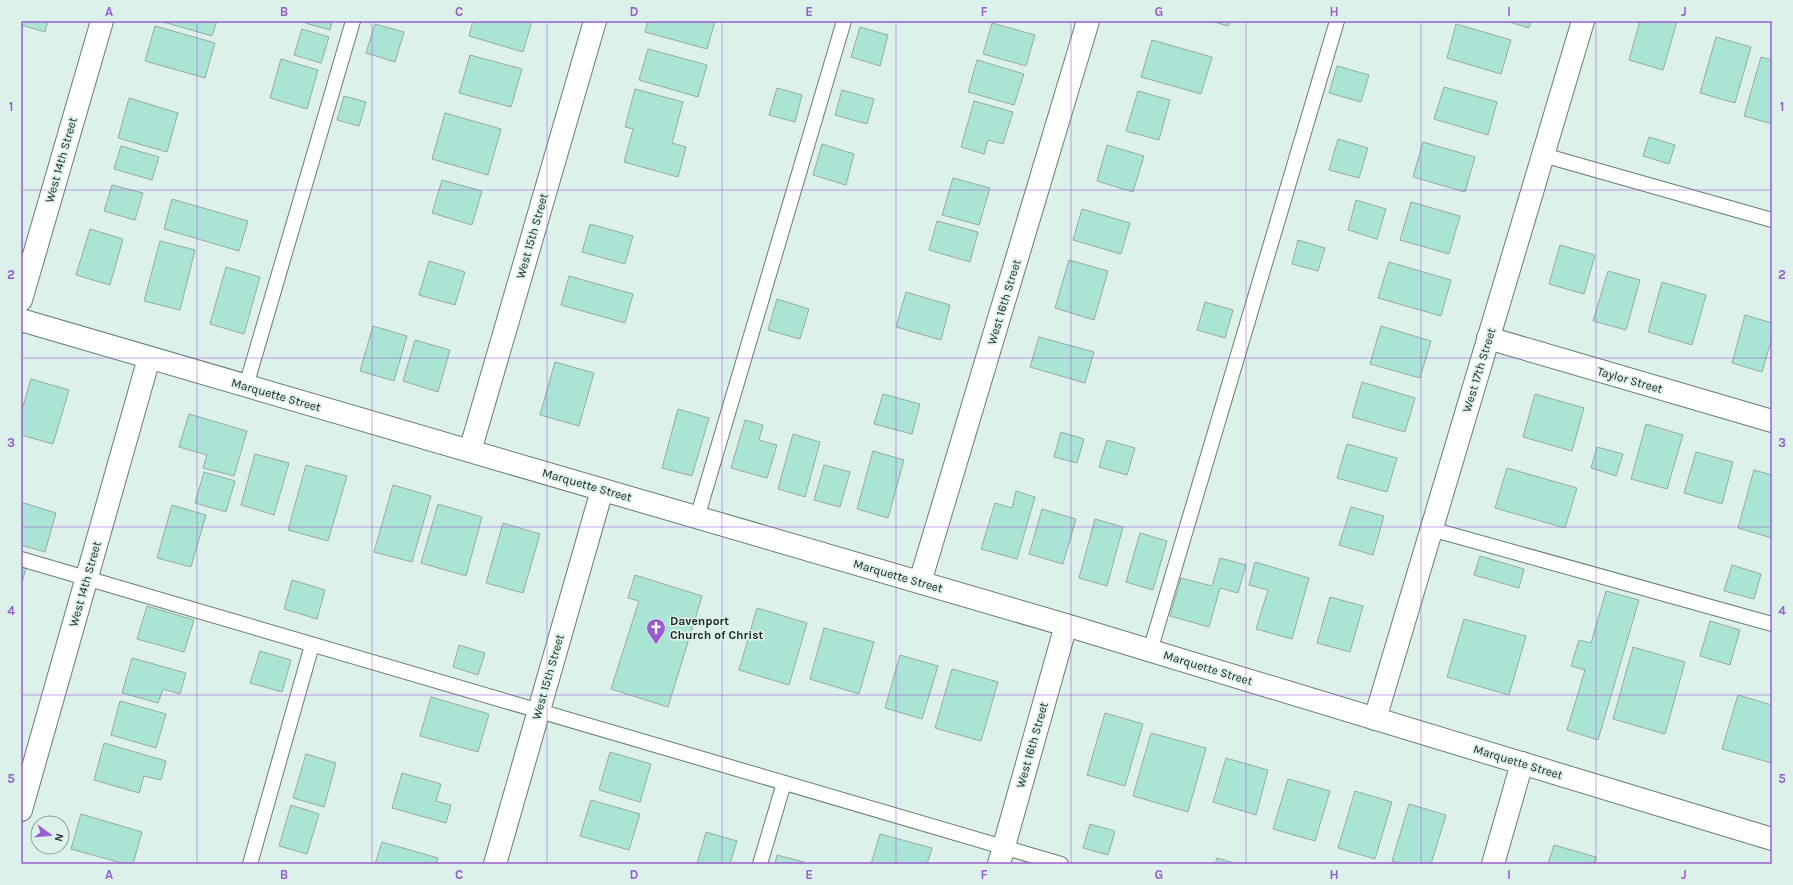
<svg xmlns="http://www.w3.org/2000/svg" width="1793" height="885" viewBox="0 0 1793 885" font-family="Karla,sans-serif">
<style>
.building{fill:#aae4d4;stroke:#97aaa4}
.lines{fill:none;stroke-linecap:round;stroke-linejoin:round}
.service-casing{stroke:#697b76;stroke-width:16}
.minor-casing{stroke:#697b76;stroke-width:24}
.tertiary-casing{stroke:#697b76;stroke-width:24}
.service{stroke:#fff;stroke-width:14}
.minor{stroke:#fff;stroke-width:22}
.tertiary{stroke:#fff;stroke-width:22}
.grid{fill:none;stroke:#995cd3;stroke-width:1;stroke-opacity:0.55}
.labels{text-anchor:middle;stroke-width:3.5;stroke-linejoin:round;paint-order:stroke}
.street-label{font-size:12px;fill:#212926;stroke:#dcf1ea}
.poi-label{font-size:12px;font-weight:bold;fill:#212926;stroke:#dcf1ea;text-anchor:start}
.neatline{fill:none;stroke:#995cd3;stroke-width:1.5}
.grid-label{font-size:13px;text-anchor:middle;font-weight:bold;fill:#995cd3}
</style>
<rect width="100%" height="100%" fill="#dcf1ea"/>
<g class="building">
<polygon points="21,21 48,21 45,32 21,25"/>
<polygon points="160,21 217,21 212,36"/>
<polygon points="306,21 332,21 330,30 305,23"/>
<polygon points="473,21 532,21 523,52 469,36"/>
<polygon points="648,21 715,21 707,49 645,32"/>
<polygon points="1211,21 1230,21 1228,26"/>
<polygon points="1506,21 1531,21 1529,28"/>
<polygon points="1640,21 1677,21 1663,70 1629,60"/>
<polygon points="992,23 1035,35 1026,66 983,54"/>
<polygon points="375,24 404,32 395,62 366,53"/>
<polygon points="1456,24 1511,40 1501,74 1447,58"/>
<polygon points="155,26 215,43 205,78 145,61"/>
<polygon points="860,27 888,35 880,66 851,57"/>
<polygon points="302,29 329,37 321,63 294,55"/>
<polygon points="1716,37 1751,47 1735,103 1700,93"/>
<polygon points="1152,40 1212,57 1201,94 1141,77"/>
<polygon points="648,49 707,65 698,97 639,80"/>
<polygon points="470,55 522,69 511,107 459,93"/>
<polygon points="1761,57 1772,60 1772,124 1744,116"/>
<polygon points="281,59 318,70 307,109 270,98"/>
<polygon points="977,60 1024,74 1014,105 968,92"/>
<polygon points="1337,66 1369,75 1361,102 1329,93"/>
<polygon points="1444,87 1497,102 1488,135 1434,119"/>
<polygon points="777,88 802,95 795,122 769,115"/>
<polygon points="635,89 683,102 672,143 686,147 678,177 624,162 633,129 625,127"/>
<polygon points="842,90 874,99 867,124 835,115"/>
<polygon points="1138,91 1170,100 1159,140 1126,131"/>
<polygon points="344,96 366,102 359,126 337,120"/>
<polygon points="129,98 178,113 167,152 118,138"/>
<polygon points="974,101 1013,112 1003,144 988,140 984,154 961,147"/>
<polygon points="445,113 501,129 488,175 432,159"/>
<polygon points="1649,137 1675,145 1669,164 1643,156"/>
<polygon points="1338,139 1368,148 1359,178 1329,170"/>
<polygon points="1423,142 1475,157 1465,192 1413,177"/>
<polygon points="822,144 854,154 846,185 813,175"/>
<polygon points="1107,145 1144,156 1133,192 1097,181"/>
<polygon points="121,146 159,157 152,180 114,169"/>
<polygon points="953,178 990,188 979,225 942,215"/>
<polygon points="442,180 482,191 472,225 432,213"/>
<polygon points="112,185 143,193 135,220 104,211"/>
<polygon points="172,199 248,221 239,251 164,229"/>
<polygon points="1356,200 1386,209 1377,239 1348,230"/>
<polygon points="1411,202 1460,216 1449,254 1400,240"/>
<polygon points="1082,209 1130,223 1121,254 1073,240"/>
<polygon points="937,221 978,232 970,262 929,250"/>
<polygon points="590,224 633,236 625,264 582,252"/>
<polygon points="90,229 123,239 110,285 76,275"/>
<polygon points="1298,240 1325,248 1318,271 1292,264"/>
<polygon points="160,241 195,250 180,310 144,301"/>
<polygon points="1560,245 1595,255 1584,294 1549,284"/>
<polygon points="1069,260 1108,271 1094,320 1055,308"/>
<polygon points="429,261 465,272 455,305 419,295"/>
<polygon points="1389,262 1451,280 1441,316 1378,298"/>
<polygon points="226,267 260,277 244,334 210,324"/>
<polygon points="1608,271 1640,280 1626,330 1593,321"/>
<polygon points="569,276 633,294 625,323 561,305"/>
<polygon points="1662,282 1706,295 1692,345 1648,332"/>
<polygon points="906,292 950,305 941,340 896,327"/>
<polygon points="777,299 809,309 800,339 768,330"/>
<polygon points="1205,302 1233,310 1225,338 1197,330"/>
<polygon points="1745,315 1772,323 1772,337 1762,372 1732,363"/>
<polygon points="373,326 407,336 394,381 360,371"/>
<polygon points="1381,326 1431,341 1420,378 1370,364"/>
<polygon points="1039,337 1094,352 1085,383 1030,367"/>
<polygon points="415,340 450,350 438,392 403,381"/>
<polygon points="555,362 594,373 579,426 540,415"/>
<polygon points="31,379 69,390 53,444 21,435 21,413"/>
<polygon points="1362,382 1415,398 1405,432 1352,417"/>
<polygon points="883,394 920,404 912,434 874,424"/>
<polygon points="1535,394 1584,408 1572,451 1523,437"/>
<polygon points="678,409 709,418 692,476 662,468"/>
<polygon points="189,414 247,431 234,476 203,468 207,455 179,447"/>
<polygon points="745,420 763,425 759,440 777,445 767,478 731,468"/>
<polygon points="1646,424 1683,435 1667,489 1631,479"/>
<polygon points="1061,432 1084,439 1077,463 1054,457"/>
<polygon points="793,434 820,442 805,497 778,489"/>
<polygon points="1107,440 1135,448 1127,475 1099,467"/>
<polygon points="1347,444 1397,458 1387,492 1337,478"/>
<polygon points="1597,447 1623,454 1616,476 1591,468"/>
<polygon points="873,451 904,460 888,518 857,509"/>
<polygon points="1696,452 1733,462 1722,504 1684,493"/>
<polygon points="255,454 289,463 274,515 241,505"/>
<polygon points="306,465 347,476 328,541 288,530"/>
<polygon points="824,465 850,472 840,507 814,500"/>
<polygon points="1507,468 1577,488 1565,528 1495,508"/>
<polygon points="1754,470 1772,475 1772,538 1738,528"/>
<polygon points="204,472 235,481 226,512 195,503"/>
<polygon points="393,485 431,496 412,562 374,552"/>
<polygon points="1016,491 1035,497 1017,559 981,549 995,503 1012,508"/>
<polygon points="21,502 56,513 45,552 21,545"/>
<polygon points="438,504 482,517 466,576 421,563"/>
<polygon points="172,505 206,515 191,567 157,558"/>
<polygon points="1351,507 1384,516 1373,555 1339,545"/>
<polygon points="1042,509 1076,519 1063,564 1029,554"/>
<polygon points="1095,519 1123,527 1107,586 1079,578"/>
<polygon points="503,523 540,534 523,593 486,583"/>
<polygon points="1140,533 1167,541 1153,590 1126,582"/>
<polygon points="1480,556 1524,569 1519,588 1474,575"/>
<polygon points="1220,558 1246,565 1238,593 1220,588 1209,627 1170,616 1181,578 1212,586"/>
<polygon points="1255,562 1309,578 1292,639 1256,629 1268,590 1249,585"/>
<polygon points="21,563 27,565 21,585"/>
<polygon points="1732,565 1761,574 1754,599 1724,591"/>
<polygon points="635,575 702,596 668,707 611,689 639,601 628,598"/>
<polygon points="292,580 325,590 317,619 284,609"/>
<polygon points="1606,591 1639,600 1598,740 1567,730 1585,670 1571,666 1579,640 1591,643"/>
<polygon points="1330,597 1363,606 1350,652 1317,643"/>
<polygon points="147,606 194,620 184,652 137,639"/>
<polygon points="757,608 807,623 789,685 739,670"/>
<polygon points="1464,619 1526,636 1509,695 1447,677"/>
<polygon points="1710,621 1740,630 1730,665 1700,656"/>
<polygon points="824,628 874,642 859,694 810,679"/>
<polygon points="459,645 485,653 478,675 453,667"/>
<polygon points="1633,647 1685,662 1665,734 1613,719"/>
<polygon points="260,651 291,660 282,692 250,683"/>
<polygon points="900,655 938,666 922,719 885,708"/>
<polygon points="132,658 186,673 180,694 163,689 158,703 122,693"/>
<polygon points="952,669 998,682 981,741 935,728"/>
<polygon points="1738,695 1772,705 1772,763 1722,749"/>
<polygon points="431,697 489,714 478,752 420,736"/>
<polygon points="120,701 166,714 156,748 111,735"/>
<polygon points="1105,713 1143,724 1125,786 1087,775"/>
<polygon points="1151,733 1206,748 1188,812 1133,796"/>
<polygon points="104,743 166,761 161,780 144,776 139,793 94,780"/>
<polygon points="610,752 651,764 640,802 599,790"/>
<polygon points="306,754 336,763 324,807 293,798"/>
<polygon points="1226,758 1268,770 1256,815 1213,802"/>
<polygon points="402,773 441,784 436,801 451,805 446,823 392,808"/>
<polygon points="1288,779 1330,791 1315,841 1273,829"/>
<polygon points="1355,791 1392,802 1375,859 1338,848"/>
<polygon points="591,800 640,814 629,850 580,836"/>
<polygon points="1409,804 1446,815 1431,864 1404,864 1392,861"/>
<polygon points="291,805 319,814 307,854 279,846"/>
<polygon points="81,814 142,832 133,864 125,864 71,849"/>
<polygon points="1090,824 1115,831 1108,855 1083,848"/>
<polygon points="706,832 737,841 730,864 697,864"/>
<polygon points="880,834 932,848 927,864 871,864"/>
<polygon points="382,842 438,858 436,864 375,864"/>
<polygon points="1554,845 1596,857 1594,864 1548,864"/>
<polygon points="777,855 804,862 803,864 775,864"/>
<polygon points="1217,858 1238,864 1215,864"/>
</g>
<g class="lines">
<g class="service-casing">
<g id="service">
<polyline points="1543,155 1772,220"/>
<polyline points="246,386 353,21"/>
<polyline points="697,518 844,21"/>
<polyline points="1431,529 1772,624"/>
<polyline points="21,559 1061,864"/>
<polyline points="1150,651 1337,21"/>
<polyline points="250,864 312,645"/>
<polyline points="760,864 784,783"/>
</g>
</g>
<g class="minor-casing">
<g id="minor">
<polyline points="21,300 102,21"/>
<polyline points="1488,338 1772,421"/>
<polyline points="470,451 595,21"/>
<polyline points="920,582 1088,21"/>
<polyline points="1375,719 1583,21"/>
<polyline points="21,810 149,358"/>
<polyline points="495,864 602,490"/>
<polyline points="999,864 1066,625"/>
<polyline points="1493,864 1522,763"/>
</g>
</g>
<g class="tertiary-casing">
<polyline id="tertiary" points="21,320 1066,625 1772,839"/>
</g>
<use href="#service" class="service"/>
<use href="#minor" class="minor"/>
<use href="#tertiary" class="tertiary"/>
</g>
<path class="grid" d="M197 21V864M372 21V864M547 21V864M722 21V864M896 21V864M1071 21V864M1246 21V864M1421 21V864M1596 21V864M21 190H1772M21 358H1772M21 527H1772M21 695H1772"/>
<defs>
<g id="church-pin" transform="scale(1)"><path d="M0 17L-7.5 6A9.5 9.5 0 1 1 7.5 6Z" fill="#995cd3" stroke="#dcf1ea"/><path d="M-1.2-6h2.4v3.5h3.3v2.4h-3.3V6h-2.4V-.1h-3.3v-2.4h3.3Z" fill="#fff"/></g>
</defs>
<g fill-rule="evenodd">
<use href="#church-pin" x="656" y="628"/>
</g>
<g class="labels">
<g class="street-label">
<text transform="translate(61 160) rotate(-74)" y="4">West 14th Street</text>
<text transform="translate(532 236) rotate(-74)" y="4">West 15th Street</text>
<text transform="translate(1004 302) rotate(-73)" y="4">West 16th Street</text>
<text transform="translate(1479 370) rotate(-73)" y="4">West 17th Street</text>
<text transform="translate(1630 380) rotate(16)" y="4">Taylor Street</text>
<text transform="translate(276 395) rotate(16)" y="4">Marquette Street</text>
<text transform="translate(587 485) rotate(16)" y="4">Marquette Street</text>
<text transform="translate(898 576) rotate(16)" y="4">Marquette Street</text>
<text transform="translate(85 584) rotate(-74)" y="4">West 14th Street</text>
<text transform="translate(1208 668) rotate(17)" y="4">Marquette Street</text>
<text transform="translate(548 677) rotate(-74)" y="4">West 15th Street</text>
<text transform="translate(1032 745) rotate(-74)" y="4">West 16th Street</text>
<text transform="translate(1518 762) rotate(17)" y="4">Marquette Street</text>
</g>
<g class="poi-label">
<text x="670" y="625">Davenport<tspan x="670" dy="14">Church of Christ</tspan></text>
</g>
</g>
<rect width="1793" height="885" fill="none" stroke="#dcf1ea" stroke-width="44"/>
<g transform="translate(50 835) rotate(106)"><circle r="19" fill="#dcf1ea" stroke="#91a19c"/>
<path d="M0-3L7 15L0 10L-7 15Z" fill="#995cd3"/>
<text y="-6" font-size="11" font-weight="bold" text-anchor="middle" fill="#212926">N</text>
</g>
<rect x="22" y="22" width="1749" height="841" class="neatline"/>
<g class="grid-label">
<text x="109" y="16">A</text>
<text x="284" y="16">B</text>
<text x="459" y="16">C</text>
<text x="634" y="16">D</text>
<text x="809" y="16">E</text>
<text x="984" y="16">F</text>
<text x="1159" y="16">G</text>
<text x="1334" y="16">H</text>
<text x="1509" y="16">I</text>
<text x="1684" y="16">J</text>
<text x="11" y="111">1</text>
<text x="1782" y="111">1</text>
<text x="11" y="279">2</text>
<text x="1782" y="279">2</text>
<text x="11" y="447">3</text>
<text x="1782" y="447">3</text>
<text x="11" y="615">4</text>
<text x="1782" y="615">4</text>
<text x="11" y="783">5</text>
<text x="1782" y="783">5</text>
<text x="109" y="879">A</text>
<text x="284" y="879">B</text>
<text x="459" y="879">C</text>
<text x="634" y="879">D</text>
<text x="809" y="879">E</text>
<text x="984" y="879">F</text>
<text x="1159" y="879">G</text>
<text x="1334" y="879">H</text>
<text x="1509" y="879">I</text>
<text x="1684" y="879">J</text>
</g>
</svg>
